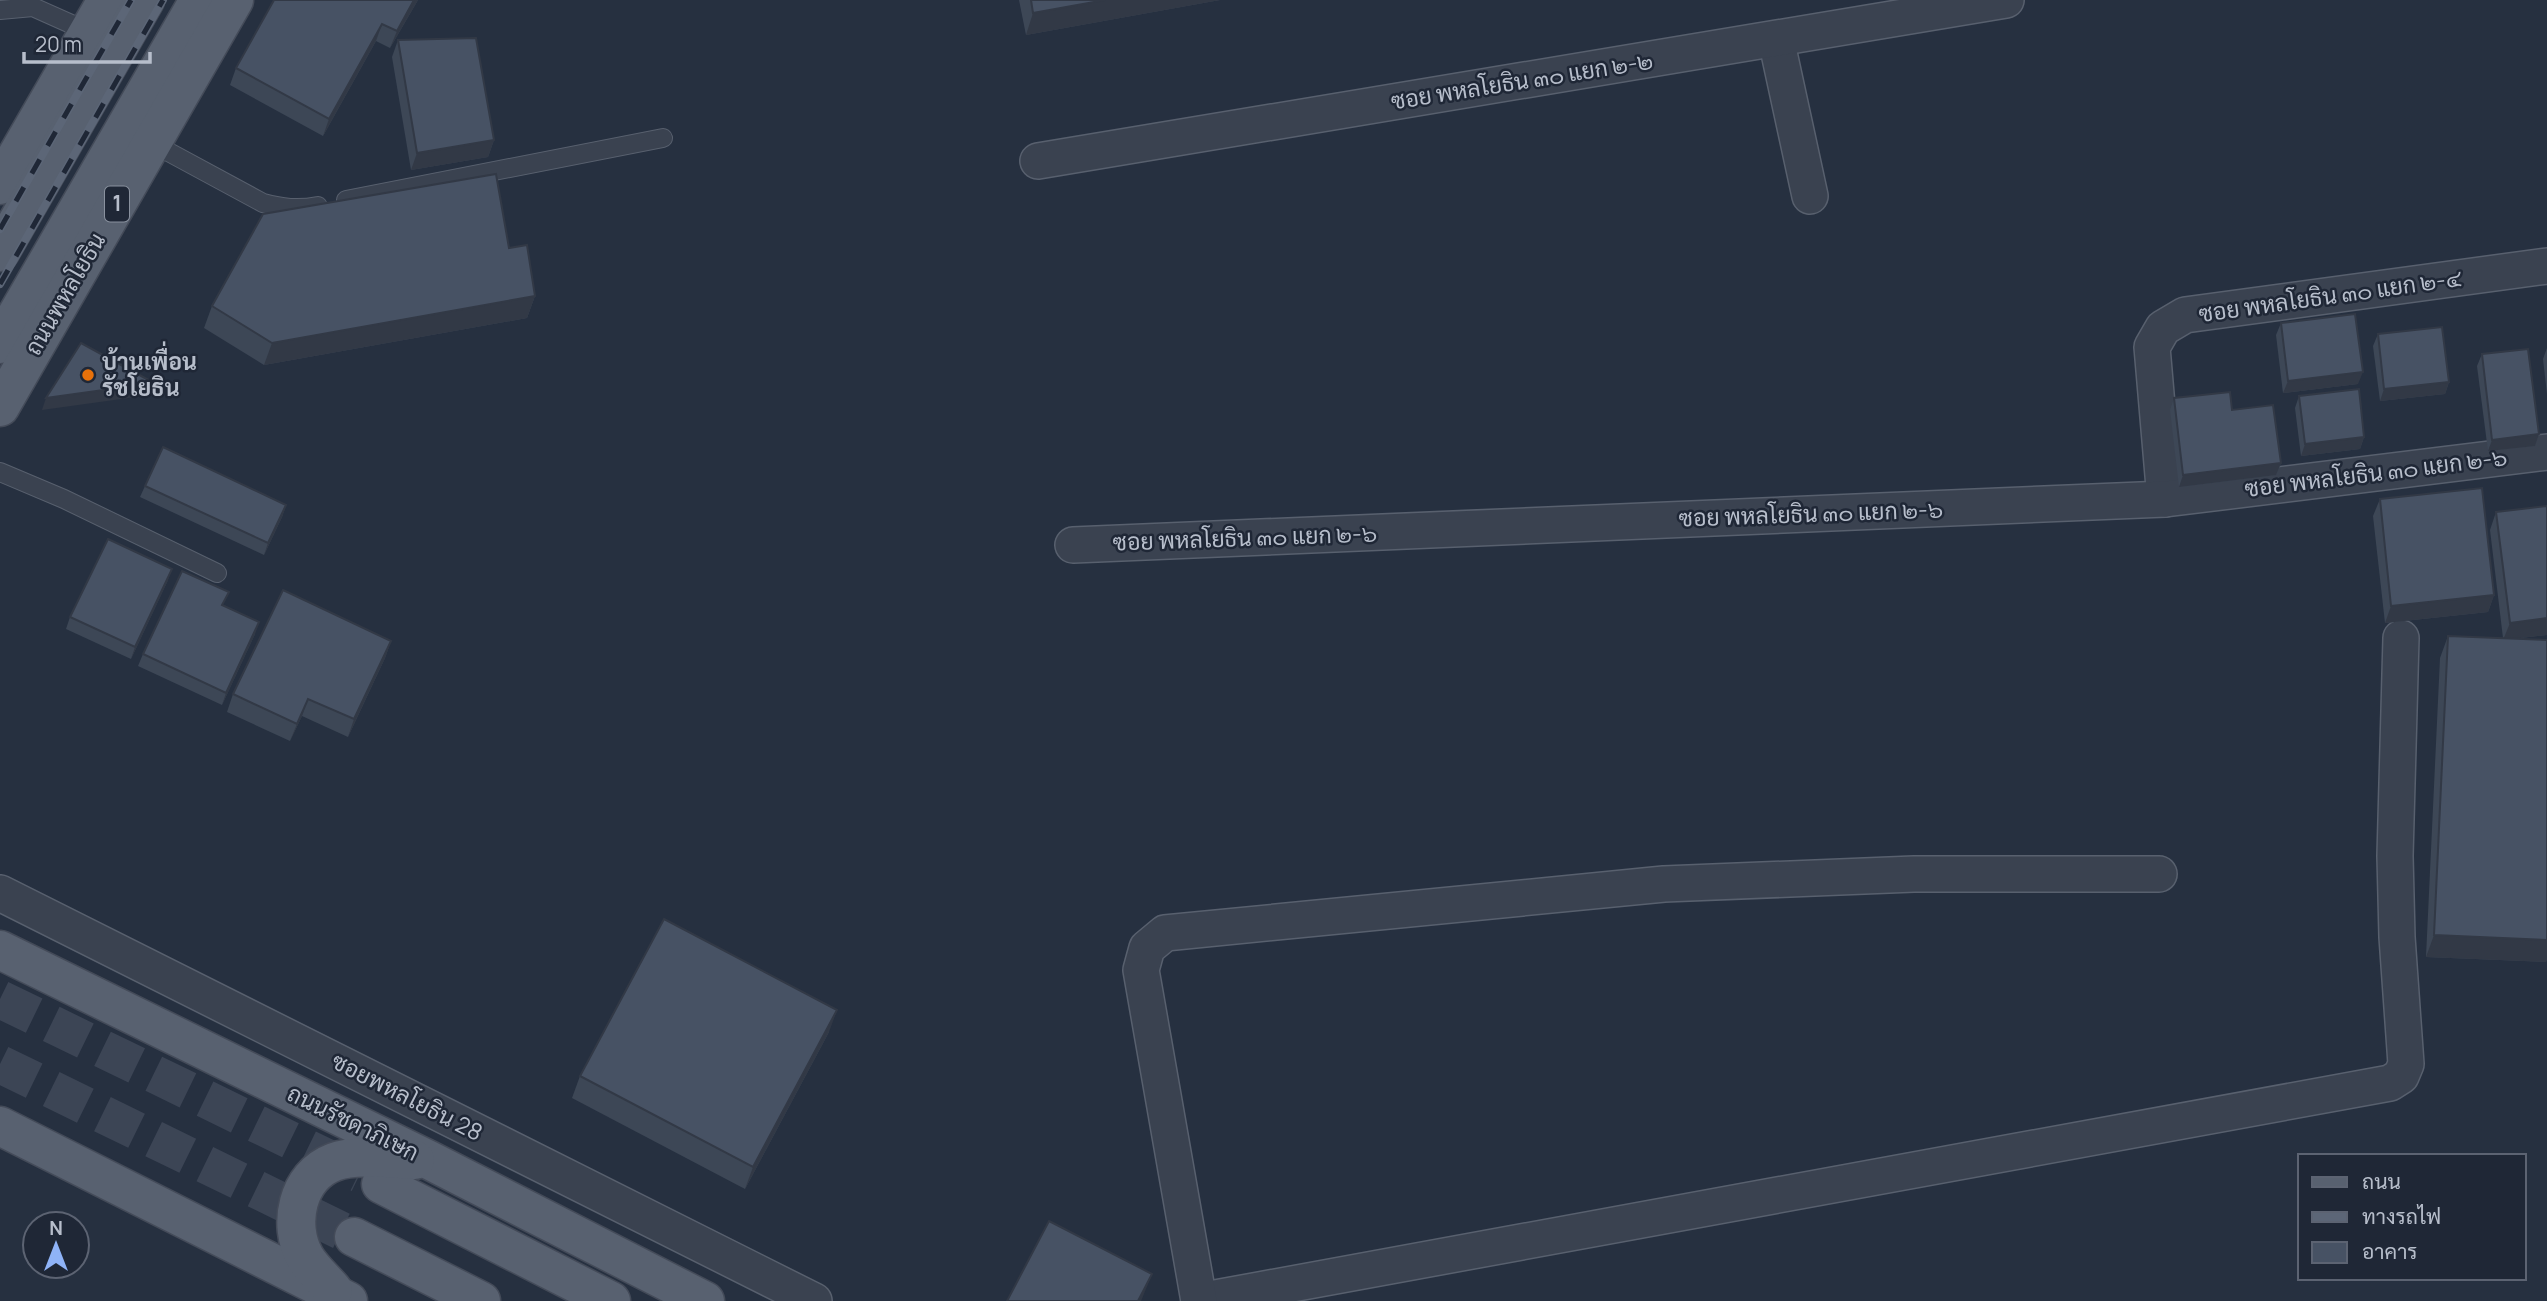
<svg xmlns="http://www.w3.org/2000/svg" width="2547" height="1301" viewBox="0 0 2547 1301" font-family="Manrope,Sarabun,sans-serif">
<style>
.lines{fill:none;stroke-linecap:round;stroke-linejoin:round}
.primary-tunnel{stroke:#3c4555;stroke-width:38;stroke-dasharray:38 19;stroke-linecap:butt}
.service-casing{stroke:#58606e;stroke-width:20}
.minor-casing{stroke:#58606e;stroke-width:38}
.primary-casing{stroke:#444b59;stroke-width:41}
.service{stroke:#3a4250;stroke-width:18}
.minor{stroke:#3a4250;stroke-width:35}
.primary{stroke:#586170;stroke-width:38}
.rail-casing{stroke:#5c6677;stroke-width:8}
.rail{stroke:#1f2736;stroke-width:5;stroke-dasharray:16;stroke-linecap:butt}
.wall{fill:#3d4756}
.shaded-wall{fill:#323946}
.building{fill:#475264;stroke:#323946;stroke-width:2}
.food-dot{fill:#e8710a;stroke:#1f2736;stroke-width:2.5}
.labels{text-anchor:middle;stroke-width:5;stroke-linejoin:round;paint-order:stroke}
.shield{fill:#1f2736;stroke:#89919e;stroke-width:2}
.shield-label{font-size:21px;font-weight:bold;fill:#b7becb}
.street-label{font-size:23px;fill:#b7becb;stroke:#1f2736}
.poi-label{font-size:23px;font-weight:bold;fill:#b7becb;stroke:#1f2736;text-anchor:start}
</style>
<rect width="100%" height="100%" fill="#263040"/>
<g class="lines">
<g class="primary-tunnel">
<polyline points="0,999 360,1174"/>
<polyline points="0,1064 354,1237"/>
</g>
<g class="service-casing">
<g id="service">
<polyline points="0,10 33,7 89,32"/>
<path d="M152 143 263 203C282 208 298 210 318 206"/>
<polyline points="346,200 663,138"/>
<polyline points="0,472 64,499 217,573"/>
</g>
</g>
<g class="minor-casing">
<g id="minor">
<polyline points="1776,39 1810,196"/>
<polyline points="1038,161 2006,0"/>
<polyline points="2165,499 2152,347 2163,328 2185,315 2547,266"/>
<polyline points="1073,545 2165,499 2547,452"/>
<polyline points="0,893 814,1301"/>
<polyline points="1199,1301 2390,1083 2401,1076 2406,1064 2397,937 2395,856 2401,638"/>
<polyline points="1199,1301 1141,970 1147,948 1165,933 1664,884 1914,874 2159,874"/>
</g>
</g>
<g class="primary-casing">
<g id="primary">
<polyline points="0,185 107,0"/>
<polyline points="0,252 145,0"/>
<polyline points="0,344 199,0"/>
<polyline points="0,407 234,0"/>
<polyline points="0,950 429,1160 705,1301"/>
<polyline points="0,1126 348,1301"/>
<polyline points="381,1184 611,1301"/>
<polyline points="354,1237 481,1301"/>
<path d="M333 1290C324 1279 312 1269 305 1257 287 1224 297 1176 334 1162 355 1154 392 1159 415 1160"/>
</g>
</g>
<use href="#service" class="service"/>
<use href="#minor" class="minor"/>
<use href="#primary" class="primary"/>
<g class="rail-casing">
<g id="rail">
<polyline points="0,229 131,0"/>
<polyline points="0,284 163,0"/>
</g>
</g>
<use href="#rail" class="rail"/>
</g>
<g class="wall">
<polygon points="418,0 390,48 376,41 323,136 230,85 236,68"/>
<polygon points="1019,0 1220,0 1026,35"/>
<polygon points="398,40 494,140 488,157 411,170 392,57"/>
<polygon points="509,248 535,296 527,318 264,365 204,328 212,306"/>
<polygon points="2281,323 2358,384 2283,393 2276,335"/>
<polygon points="2378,334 2449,382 2445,394 2380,401 2373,346"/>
<polygon points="2547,348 2547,394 2543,359"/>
<polygon points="2482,354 2539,434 2535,446 2488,451 2477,366"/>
<polygon points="2299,396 2364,437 2360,449 2301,456 2295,408"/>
<polygon points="2174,398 2232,410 2281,463 2276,475 2179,487 2170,410"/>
<polygon points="145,486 286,505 282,517 264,555 140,497"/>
<polygon points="2380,499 2494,595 2488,612 2385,623 2373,516"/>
<polygon points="2496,512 2547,635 2512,639 2547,640 2547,958 2546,962 2426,957 2440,658 2448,636 2503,638 2490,530"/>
<polygon points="168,580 131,659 66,629 70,617"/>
<polygon points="224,605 255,634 222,705 138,666 143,654"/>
<polygon points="391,641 385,658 348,737 302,716 290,741 227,712 233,694"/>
<polygon points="829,1032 745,1189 572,1098 580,1076"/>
</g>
<g class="shaded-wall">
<polygon points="414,0 418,0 390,48 397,31"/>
<polygon points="1105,0 1220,0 1026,35 1033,13"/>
<polygon points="382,24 376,41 323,136 329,119"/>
<polygon points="494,140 488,157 411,170 417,153"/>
<polygon points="535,296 527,318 264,365 272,343"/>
<polygon points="2363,372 2358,384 2283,393 2288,381"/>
<polygon points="2449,382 2445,394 2380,401 2384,389"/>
<polygon points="154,383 150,395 42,410 46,398"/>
<polygon points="2539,434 2535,446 2488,451 2492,440"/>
<polygon points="2364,437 2360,449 2301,456 2305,444"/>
<polygon points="2281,463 2276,475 2179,487 2183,475"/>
<polygon points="286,505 282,517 264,555 268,543"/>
<polygon points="172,569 168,580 131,659 135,647"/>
<polygon points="2494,595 2488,612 2385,623 2391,606"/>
<polygon points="2547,618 2547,635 2503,640 2510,623"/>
<polygon points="259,622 255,634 222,705 226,693"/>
<polygon points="391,641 385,658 348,737 354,719"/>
<polygon points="308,699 302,716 290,741 297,724"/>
<polygon points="2434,935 2547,940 2547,958 2546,962 2426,957"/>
<polygon points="837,1010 829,1032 745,1189 753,1167"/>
<polygon points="1152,1274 1141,1301 1138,1301"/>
</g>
<g class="building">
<polygon points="274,0 414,0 397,31 382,24 329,119 236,68"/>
<polygon points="1031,0 1105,0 1033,13"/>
<polygon points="476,38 494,140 417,153 398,40"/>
<polygon points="496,174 509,248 527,245 535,296 272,343 212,306 263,214"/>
<polygon points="2355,314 2363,372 2288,381 2281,323"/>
<polygon points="2442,327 2449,382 2384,389 2378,334"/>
<polygon points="81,343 154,383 46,398"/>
<polygon points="2528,349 2539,434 2492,440 2482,354"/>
<polygon points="2359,389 2364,437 2305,444 2299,396"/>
<polygon points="2230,392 2232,410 2273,405 2281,463 2183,475 2174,398"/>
<polygon points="163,447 286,505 268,543 145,486"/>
<polygon points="2482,488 2494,595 2391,606 2380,499"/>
<polygon points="2547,506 2547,618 2510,623 2496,512"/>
<polygon points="108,539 172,569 135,647 70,617"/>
<polygon points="182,571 229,592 222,605 259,622 226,693 143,654"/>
<polygon points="283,590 391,641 354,719 308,699 297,724 233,694"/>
<polygon points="2448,636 2547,640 2547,940 2434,935"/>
<polygon points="664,919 837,1010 753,1167 580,1076"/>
<polygon points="1049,1221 1152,1274 1138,1301 1007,1301"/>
</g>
<circle class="food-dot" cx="88" cy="375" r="7"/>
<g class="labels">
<rect class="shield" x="105" y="186.5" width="24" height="35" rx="5"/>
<g class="shield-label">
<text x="117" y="211">1</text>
</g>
<g class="street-label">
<text transform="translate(1522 81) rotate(-9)" y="8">ซอย พหลโยธิน ๓๐ แยก ๒-๒</text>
<text transform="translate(65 294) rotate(-60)" y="8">ถนนพหลโยธิน</text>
<text transform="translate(2330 296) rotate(-8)" y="8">ซอย พหลโยธิน ๓๐ แยก ๒-๔</text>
<text transform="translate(2376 473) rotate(-7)" y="8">ซอย พหลโยธิน ๓๐ แยก ๒-๖</text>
<text transform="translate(1811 514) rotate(-2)" y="8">ซอย พหลโยธิน ๓๐ แยก ๒-๖</text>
<text transform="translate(1245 538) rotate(-2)" y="8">ซอย พหลโยธิน ๓๐ แยก ๒-๖</text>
<text transform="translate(407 1097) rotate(27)" y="8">ซอยพหลโยธิน 28</text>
<text transform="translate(353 1123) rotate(26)" y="8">ถนนรัชดาภิเษก</text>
</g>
<g class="poi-label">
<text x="102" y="370">บ้านเพื่อน<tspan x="102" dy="26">รัชโยธิน</tspan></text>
</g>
</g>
<rect x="2298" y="1154" width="228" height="126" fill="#1f2736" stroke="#5c6372" stroke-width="2"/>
<rect x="2312" y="1177" width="35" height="10" fill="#586170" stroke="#5c6372" stroke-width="2"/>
<text x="2362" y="1189" font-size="21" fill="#b7becb">ถนน</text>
<rect x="2312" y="1212" width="35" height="10" fill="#5c6677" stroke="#5c6372" stroke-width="2"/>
<text x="2362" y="1224" font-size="21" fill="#b7becb">ทางรถไฟ</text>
<rect x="2312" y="1242" width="35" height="21" fill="#475264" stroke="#5c6372" stroke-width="2"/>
<text x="2362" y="1259" font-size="21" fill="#b7becb">อาคาร</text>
<g transform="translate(56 1245)"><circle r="33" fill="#1f2736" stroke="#5c6372" stroke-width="2"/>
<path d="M0-5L12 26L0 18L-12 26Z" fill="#8fb3f7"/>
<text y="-10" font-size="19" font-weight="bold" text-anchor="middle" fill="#b7becb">N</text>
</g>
<path d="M24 52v10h126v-10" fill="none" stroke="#b7becb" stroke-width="3.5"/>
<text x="35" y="52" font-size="21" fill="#b7becb" stroke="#1f2736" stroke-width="5" paint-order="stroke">20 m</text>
</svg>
